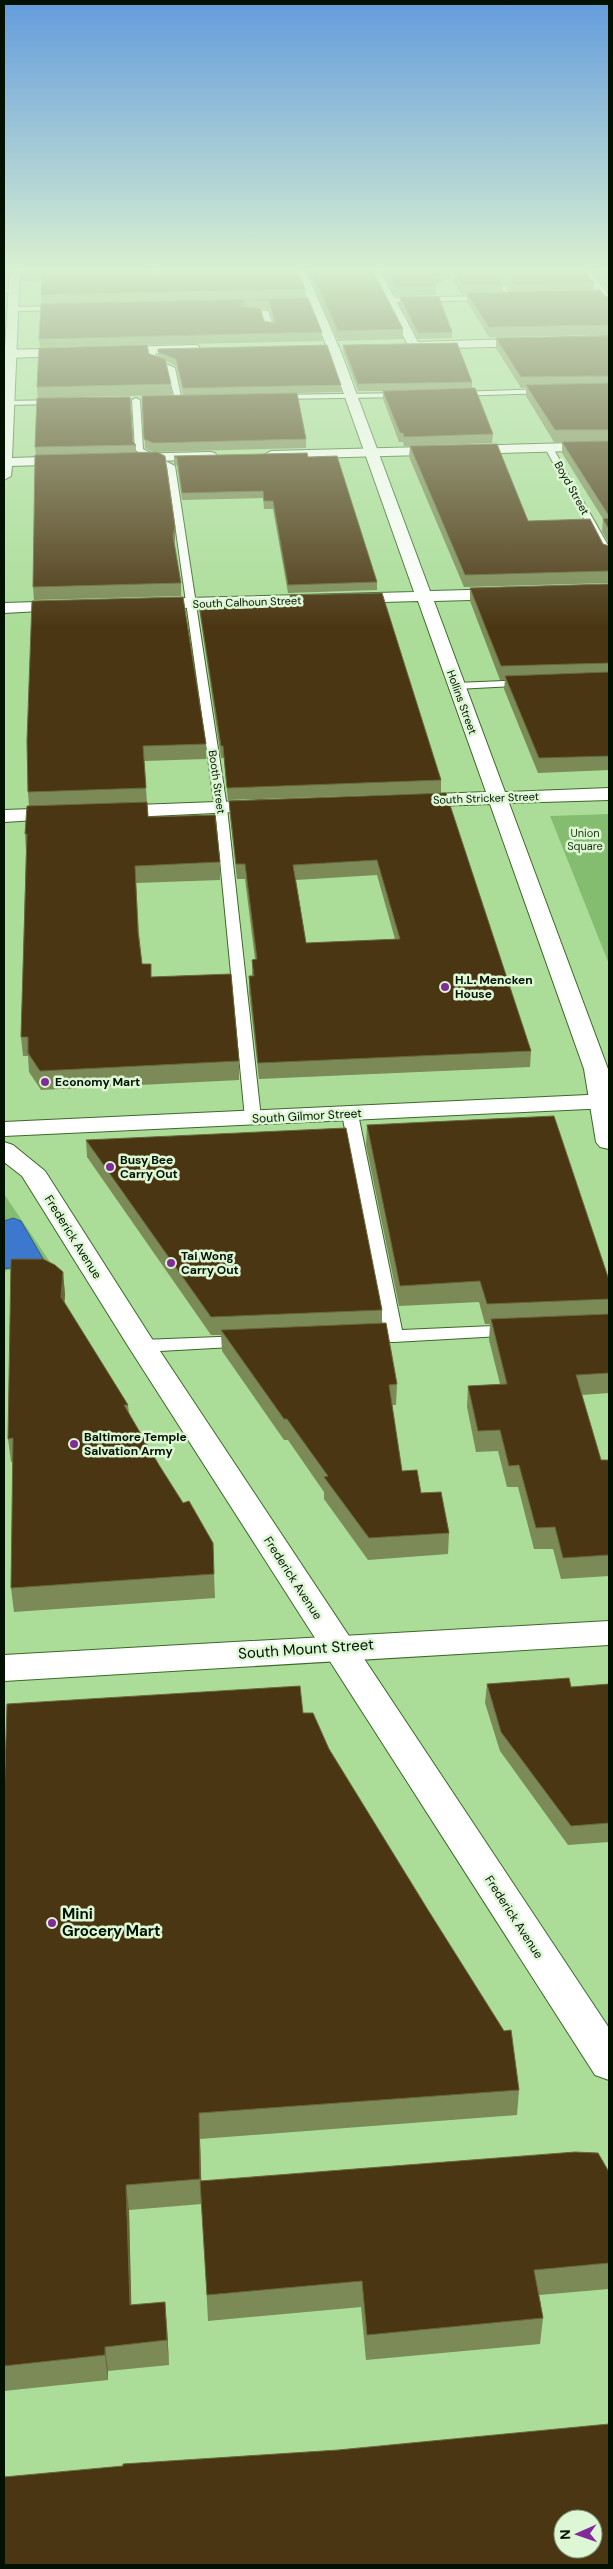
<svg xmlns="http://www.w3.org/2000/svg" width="613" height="2569" viewBox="0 0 613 2569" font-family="'DM Sans',sans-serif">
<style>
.green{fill:#85bd70}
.water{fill:#3c78cd;stroke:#2b5990}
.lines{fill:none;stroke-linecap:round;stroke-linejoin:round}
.lane-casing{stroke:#3c6929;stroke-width:2}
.street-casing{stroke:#3c6929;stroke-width:2}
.secondary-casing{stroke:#3c6929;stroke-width:2}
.primary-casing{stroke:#3c6929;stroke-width:2}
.lane{fill:#fff;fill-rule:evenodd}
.street{fill:#fff;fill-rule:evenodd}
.secondary{fill:#fff;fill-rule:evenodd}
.primary{fill:#fff;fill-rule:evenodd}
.wall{fill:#7b8a56;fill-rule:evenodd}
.shaded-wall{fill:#68683b}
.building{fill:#4b3613;stroke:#68683b;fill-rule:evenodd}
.poi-dot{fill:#802b99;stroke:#ddf6d4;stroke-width:2}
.labels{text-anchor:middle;stroke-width:5;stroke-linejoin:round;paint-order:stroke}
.far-street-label{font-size:11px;fill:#021100;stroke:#ddf6d4}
.far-park-label{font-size:11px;fill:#17310b;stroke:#ddf6d4}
.poi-label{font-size:12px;font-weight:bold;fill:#021100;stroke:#ddf6d4;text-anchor:start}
.street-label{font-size:12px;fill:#021100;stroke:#ddf6d4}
.near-street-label{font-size:15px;fill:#021100;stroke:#ddf6d4}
.near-poi-label{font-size:15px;font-weight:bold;fill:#021100;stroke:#ddf6d4;text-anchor:start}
</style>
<rect width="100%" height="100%" fill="#abdd99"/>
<g class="green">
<polygon points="609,814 609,964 550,816"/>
<polygon points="4,1194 50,1262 4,1271"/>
</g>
<polygon class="water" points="13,1218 21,1221 45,1262 4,1269 4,1221"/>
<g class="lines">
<g class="lane-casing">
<g id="lane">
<polygon points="150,267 156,267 157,284 152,283"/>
<polygon points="493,276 497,276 515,300 509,300"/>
<polygon points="4,289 18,291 4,293"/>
<polygon points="491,296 494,300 392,302 388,300 392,298"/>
<polygon points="63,306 66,310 13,311 9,309 13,307"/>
<polygon points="237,310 268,311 274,329 267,331 262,315 234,314"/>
<polygon points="148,348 154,348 157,360 175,368 182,401 175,399 167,369 149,361"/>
<polygon points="549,389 553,391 552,393 455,396 451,394 455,392"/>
<polygon points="406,393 410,395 409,397 275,399 271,397 275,395"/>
<polygon points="136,398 140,400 143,449 175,466 227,808 261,1118 253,1123 245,1118 215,808 167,467 135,450 132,400"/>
<polygon points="61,400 65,402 64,404 4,405 4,401"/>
<polygon points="549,445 553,448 609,547 609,558 604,555 545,448"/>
<polygon points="528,680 534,683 532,685 456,689 450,686 456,683"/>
<polygon points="350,1109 358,1114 402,1330 514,1325 520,1327 523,1331 520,1335 394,1342 359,1341 356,1337 359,1333 384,1331 342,1114"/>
<polygon points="244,1336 250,1338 253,1342 250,1346 142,1352 136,1350 133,1346 136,1342 142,1340"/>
</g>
</g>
<g class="street-casing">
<g id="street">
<polygon points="294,267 304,267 341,352 430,591 507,589 515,594 507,599 434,601 505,792 609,788 609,800 509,803 608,1069 609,1149 600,1147 596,1142 584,1069 490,804 410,807 403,805 400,801 403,797 410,795 486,792 418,601 148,609 140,604 148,599 414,592 329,352"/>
<polygon points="368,267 378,267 418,342 609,336 609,344 410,349"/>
<polygon points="195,345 199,346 199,352 4,358 4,350"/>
<polygon points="70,601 76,603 78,606 76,609 4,613 4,603"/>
<polygon points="267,800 274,802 277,806 274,810 110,818 103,816 100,812 103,808 110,806"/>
<polygon points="62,808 69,810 72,814 69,818 4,822 4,810"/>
<polygon points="4,1142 13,1145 45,1171 154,1342 609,2028 609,2080 595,2075 128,1346 22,1176 4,1162"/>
</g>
</g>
<g class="secondary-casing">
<g id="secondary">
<polygon points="10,267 20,267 12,458 73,456 80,460 73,464 12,466 11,476 4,480 4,364"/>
<polygon points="609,442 609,450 271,459 264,455 271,451"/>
<polygon points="210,452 215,453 217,456 215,459 128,462 121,458 128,454"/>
<polygon points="609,1094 609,1108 4,1136 4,1122"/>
<polygon points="609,1621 609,1645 4,1681 4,1655"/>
</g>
</g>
<g class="primary-casing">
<polygon id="primary" points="575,267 586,267 609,295 609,305 605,304"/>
</g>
<use href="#lane" class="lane"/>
<use href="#street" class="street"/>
<use href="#secondary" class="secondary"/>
<use href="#primary" class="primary"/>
</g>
<g class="wall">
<polygon points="4,267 9,267 7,279 4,279"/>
<path d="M157 267H296L305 289V298L322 332V341L40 347 39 339 41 304V282L21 280V271L150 274 156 276 158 275ZM261 309 269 310 272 323 264 321Z"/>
<polygon points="305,267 371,267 403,329 403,339 338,341"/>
<path d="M380 267H581L594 283 593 291 605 296 609 297V335L489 337 467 302V295H462L451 277 436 285V295L395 296ZM495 273 513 292H502L503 285 495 274Z"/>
<polygon points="589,267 609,267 609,291"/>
<polygon points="400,297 452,332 452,338 418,339 399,304"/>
<polygon points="609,336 609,544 602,531 603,519 562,453 562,442 606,441 554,442 526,396 526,388 521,388 496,348 496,338"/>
<polygon points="343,345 472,382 472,389 493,434 492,443 404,446 403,442 399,442 383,399 383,391 358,391 343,352"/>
<polygon points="158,349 341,385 341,392 297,393 306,439 306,448 153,452 145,448 142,396 183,395 176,366 166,361 171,384 172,395 38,398 37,387 149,354 158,357"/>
<polygon points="133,442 136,445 136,453 175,539 174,544 181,583 181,596 34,600 33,587 36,455 35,447"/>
<polygon points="410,446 528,521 609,546 609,583 464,587 409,457"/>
<polygon points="174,456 308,457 377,582 377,590 288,593 273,509 264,509 263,498 182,500 177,466 174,464"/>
<polygon points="609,584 609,770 538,773 504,689 505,680 500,680 470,601 470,588"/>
<polygon points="290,595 441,780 441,793 228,800 224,758 221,758 200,615 199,604 290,602"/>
<polygon points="27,741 206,744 206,759 144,761 148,817 220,862 220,880 136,883 139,933 142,964 151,977 239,1061 239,1080 41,1090 29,1072 28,1056 23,1056 21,1037 26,851 25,834 29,806 28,792"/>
<path d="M446 793 531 1051 530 1067 259 1079 249 992V976H252V960L255 959 245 879H237L230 816 229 801ZM377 875 395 939 306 943 296 880Z"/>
<polygon points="367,1125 609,1280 609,1393 582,1395 601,1460 609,1460 609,1576 561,1579 553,1549 534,1549 518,1487 507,1487 498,1451 476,1452 467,1407 468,1386 500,1384 489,1340 490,1324 485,1324 479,1302 399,1306 366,1145"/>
<polygon points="86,1140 382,1310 382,1323 397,1384 396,1405 392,1405 402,1471 421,1493 449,1533 448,1554 368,1560 324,1499 324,1492 288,1440 284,1440 222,1351 221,1335 211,1335 87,1157"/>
<polygon points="63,1272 65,1295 64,1302 128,1405 129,1413 214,1574 215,1598 14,1612 11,1588 13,1462 11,1462 8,1439"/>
<polygon points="487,1684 571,1687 609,1684 609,1842 568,1845 500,1751 485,1703"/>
<polygon points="303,1713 329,1749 519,2090 517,2115 200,2139 201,2181 609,2172 609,2289 539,2295 543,2318 540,2344 366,2360 361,2307 208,2321 202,2204 129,2210 131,2305 167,2327 169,2365 108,2371 108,2380 4,2391 4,1802"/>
</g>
<g class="shaded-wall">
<polygon points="7,267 9,267 7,279"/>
<polygon points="493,267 496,267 495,273 490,278 491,269"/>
<polygon points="451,268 451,277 432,286 433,277"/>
<polygon points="245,300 245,308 240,313 240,304"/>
<polygon points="175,527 175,539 173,549 173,536"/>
<polygon points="63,1272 65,1295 63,1320 61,1297"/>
<polygon points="199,2113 200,2139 202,2204 200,2179"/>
<polygon points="126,2185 129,2210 132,2330 130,2305"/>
<polygon points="165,2302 167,2327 169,2365 167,2340"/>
<polygon points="105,2347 108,2371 108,2380 105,2355"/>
</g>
<g class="building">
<rect x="4" y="267" width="3" height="3"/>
<polygon points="21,267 149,267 150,274 156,276 158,274 158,267 296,267 305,289 41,295 42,272 21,271"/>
<polygon points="309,267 371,267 403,329 338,331"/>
<polygon points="385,267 493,267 491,269 503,285 463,285 451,268 433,277 436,286 396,287"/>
<polygon points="499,267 581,267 594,283 515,285"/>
<polygon points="597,267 609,267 609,281"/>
<polygon points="600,290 605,296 609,297 609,325 489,327 467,293"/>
<polygon points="400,297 439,297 452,332 418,333"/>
<path d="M308 298 322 332 39 339 41 304ZM245 300 269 301 275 323 264 321 260 308 242 307 240 304Z"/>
<polygon points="609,336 609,376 521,377 496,338"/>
<polygon points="457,343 472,382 358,384 343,345"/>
<polygon points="147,345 149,354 165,359 171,384 37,387 39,348"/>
<polygon points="327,345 341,385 183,388 176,359 158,352 158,349"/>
<polygon points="609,383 609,430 555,430 526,385"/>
<polygon points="475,388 493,434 404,437 403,433 400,433 383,391"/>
<polygon points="297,393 306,439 153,443 144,439 142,396"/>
<polygon points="130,397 133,442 136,445 35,447 37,398"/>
<polygon points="609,441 609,516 562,442"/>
<polygon points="497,444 528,521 590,519 603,544 609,546 609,571 465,575 410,446"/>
<polygon points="157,452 165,456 175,527 173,536 181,583 33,587 35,455"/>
<polygon points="307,453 308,457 337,456 377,582 288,585 273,501 264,501 263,491 182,493 177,458 174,456"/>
<polygon points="609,518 609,530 603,519"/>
<polygon points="609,584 609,663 501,666 470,588"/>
<polygon points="382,593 441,780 227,788 223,746 221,746 199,604 291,602 290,595"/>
<polygon points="183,597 206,744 143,746 146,788 28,792 27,741 32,601"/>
<polygon points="609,672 609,756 539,758 505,676"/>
<path d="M446 793 531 1051 258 1063 249 976H254L252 960 257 959 245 864H236L229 801ZM377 860 400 939 306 943 293 865Z"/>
<polygon points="147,802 148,817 215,815 220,862 135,866 138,932 142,964 151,964 151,977 231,974 239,1061 40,1071 28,1053 28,1037 21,1037 27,834 25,834 27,806"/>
<polygon points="554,1116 609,1280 609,1299 487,1304 480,1281 400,1286 367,1125"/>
<polygon points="346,1128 382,1310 211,1317 86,1140"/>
<polygon points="11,1259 43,1259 55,1265 63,1272 61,1297 128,1405 124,1405 159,1465 183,1503 189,1501 213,1543 214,1574 11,1588 13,1438 8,1439"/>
<polygon points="609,1314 609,1373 576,1375 601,1460 609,1460 609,1555 563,1558 555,1527 536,1528 519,1465 509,1466 500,1430 478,1431 468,1386 507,1384 491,1319"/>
<polygon points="386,1323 397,1384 389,1385 402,1471 417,1470 421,1493 441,1492 449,1533 369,1538 324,1477 328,1476 287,1419 284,1419 221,1330"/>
<polygon points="569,1678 571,1687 609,1684 609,1823 571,1826 501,1732 487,1684"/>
<polygon points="300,1686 303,1713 313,1713 329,1749 428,1910 504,2031 511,2030 519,2090 199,2113 200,2179 126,2185 130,2305 165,2302 167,2340 105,2347 105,2355 4,2366 4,1802 7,1704"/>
<polygon points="575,2152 598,2153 609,2172 609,2263 534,2270 543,2318 367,2335 362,2281 207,2295 200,2181"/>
<path d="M609 2424V2565H4V2477L123 2466V2464L338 2450ZM563 2519H593V2549H563Z"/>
</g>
<linearGradient id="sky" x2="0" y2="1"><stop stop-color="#639cdd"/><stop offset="0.43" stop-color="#d9f0d1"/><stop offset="1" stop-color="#d9f0d1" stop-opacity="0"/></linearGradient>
<rect width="613" height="627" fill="url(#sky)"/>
<g class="poi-dot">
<circle cx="445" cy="987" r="5"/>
<circle cx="45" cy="1082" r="5"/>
<circle cx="110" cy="1167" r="5"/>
<circle cx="171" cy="1263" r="5"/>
<circle cx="74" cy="1444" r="5"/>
<circle cx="52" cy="1923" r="5"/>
</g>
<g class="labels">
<g class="far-street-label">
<text transform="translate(572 488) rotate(61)" y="4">Boyd Street</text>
<text transform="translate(247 602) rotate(-2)" y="4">South Calhoun Street</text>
<text transform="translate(462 702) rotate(70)" y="4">Hollins Street</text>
<text transform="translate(217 782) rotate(82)" y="4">Booth Street</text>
<text transform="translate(486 798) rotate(-2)" y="4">South Stricker Street</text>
</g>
<g class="far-park-label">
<text x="585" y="837">Union<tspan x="585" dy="13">Square</tspan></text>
</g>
<g class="poi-label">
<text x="455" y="984">H.L. Mencken<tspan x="455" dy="14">House</tspan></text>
<text x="55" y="1086">Economy Mart</text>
<text x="120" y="1164">Busy Bee<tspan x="120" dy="14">Carry Out</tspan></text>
<text x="181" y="1260">Tai Wong<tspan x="181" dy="14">Carry Out</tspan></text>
<text x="84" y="1441">Baltimore Temple<tspan x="84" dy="14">Salvation Army</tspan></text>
</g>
<g class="street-label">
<text transform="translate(307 1116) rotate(-3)" y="4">South Gilmor Street</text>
<text transform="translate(73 1237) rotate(58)" y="4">Frederick Avenue</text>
<text transform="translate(293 1578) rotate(57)" y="4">Frederick Avenue</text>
<text transform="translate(514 1917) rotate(57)" y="4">Frederick Avenue</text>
</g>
<g class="near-street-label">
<text transform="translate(306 1649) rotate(-4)" y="5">South Mount Street</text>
</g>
<g class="near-poi-label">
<text x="62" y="1919">Mini<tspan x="62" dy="17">Grocery Mart</tspan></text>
</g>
</g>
<rect width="613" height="2569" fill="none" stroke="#021100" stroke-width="10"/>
<g transform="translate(578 2534) rotate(268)"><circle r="24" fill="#ddf6d4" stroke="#859a7f"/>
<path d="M0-4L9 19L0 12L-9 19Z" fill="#802b99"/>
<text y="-8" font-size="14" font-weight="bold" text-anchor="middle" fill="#021100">N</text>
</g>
</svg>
